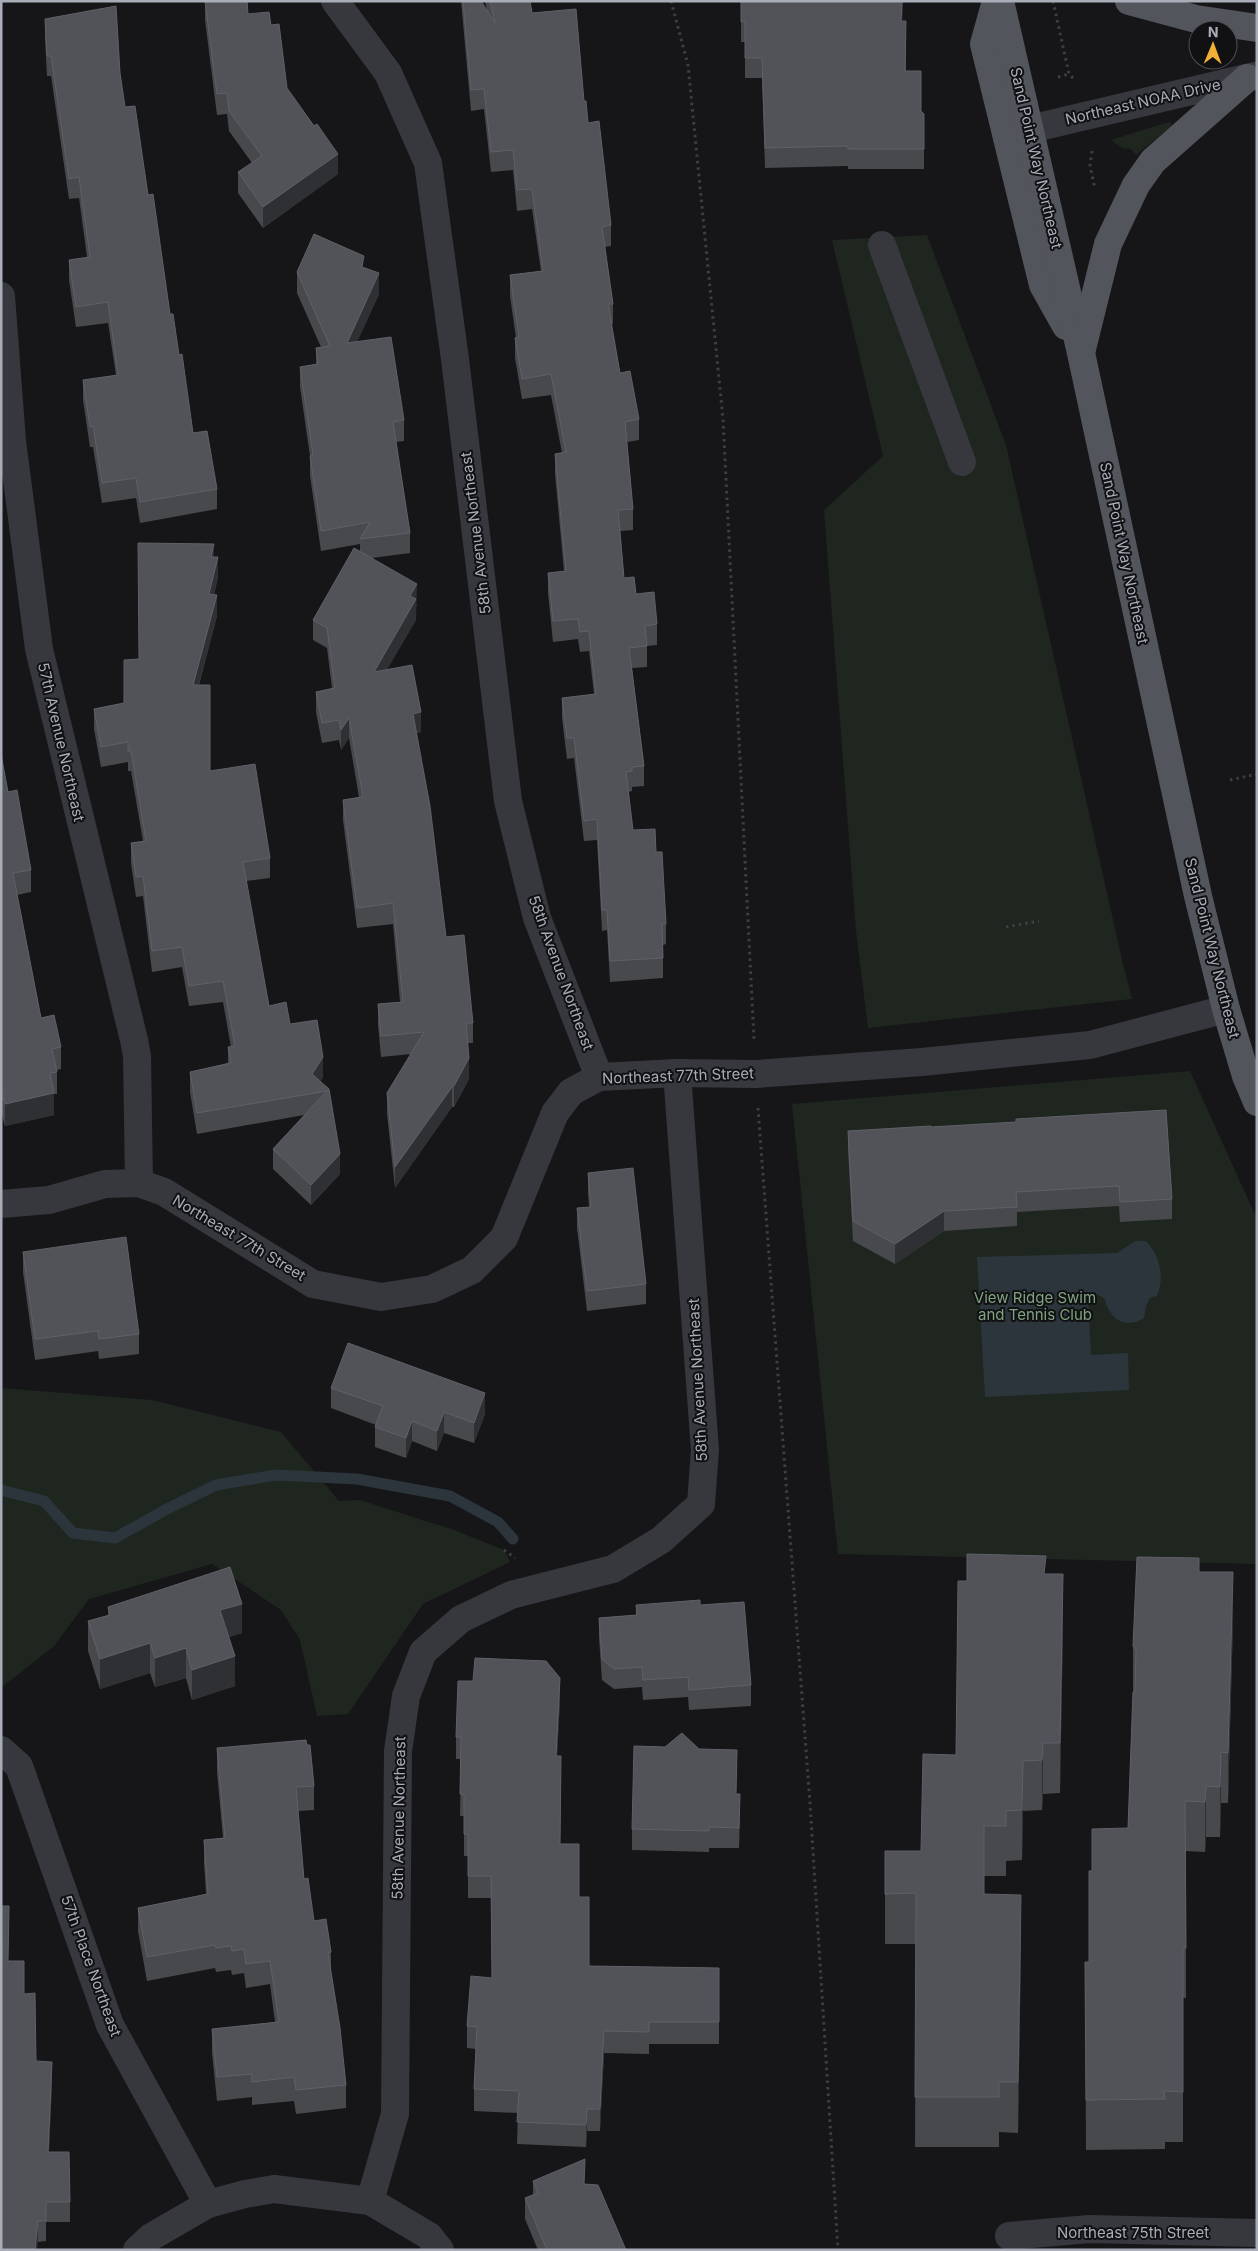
<svg xmlns="http://www.w3.org/2000/svg" width="1258" height="2251" viewBox="0 0 1258 2251" font-family="Inter,sans-serif">
<style>
.green{fill:#1e261f}
.water{fill:#2c353c}
.lines{fill:none;stroke-linecap:round;stroke-linejoin:round}
.stream{stroke:#2c353c;stroke-width:11}
.path{stroke:#3d3f44;stroke-width:3;stroke-dasharray:2.5 4;stroke-linecap:butt}
.minor{stroke:#37383d;stroke-width:28}
.major{stroke:#53555c;stroke-width:28}
.wall{fill:#47494d}
.shaded-wall{fill:#2f3033}
.building{fill:#525359;stroke:#5f6168}
.labels{text-anchor:middle;stroke-width:4;stroke-linejoin:round;paint-order:stroke}
.street-label{font-size:15px;fill:#a8adb8;stroke:#111113}
.park-label{font-size:15px;fill:#7fa381;stroke:#111113}
</style>
<rect width="100%" height="100%" fill="#161618"/>
<g class="green">
<polygon points="1169,122 1173,125 1136,155 1131,149 1123,148 1111,140"/>
<polygon points="927,235 1006,445 1123,964 1132,999 868,1028 856,931 824,510 883,456 832,240"/>
<polygon points="1190,1071 1257,1219 1257,1564 838,1554 792,1104"/>
<polygon points="1,1388 152,1400 281,1432 339,1501 360,1500 454,1530 504,1550 510,1562 423,1604 348,1714 317,1716 300,1640 281,1610 212,1564 89,1599 54,1646 1,1688"/>
</g>
<path class="water" d="M1135 1241H1146C1160 1255 1165 1278 1157 1296L1150 1298 1146 1306 1144 1318C1134 1325 1119 1325 1111 1313 1108 1309 1106 1303 1104 1298L1098 1295H1088L1091 1355 1128 1353 1129 1390 985 1397 977 1257 1117 1253Z"/>
<g class="lines">
<polyline class="stream" points="1,1490 44,1501 73,1533 115,1538 167,1509 216,1485 276,1475 357,1479 450,1496 498,1522 513,1539"/>
<g class="path">
<polyline points="671,1 688,65 723,419 754,1040"/>
<polyline points="1053,1 1069,74 1076,81"/>
<polyline points="1058,77 1069,74"/>
<polyline points="1092,151 1090,166 1095,189"/>
<polyline points="1230,780 1257,774"/>
<polyline points="1006,927 1039,921"/>
<polyline points="758,1108 810,1803 838,2250"/>
<polyline points="504,1550 515,1558"/>
</g>
<g class="minor">
<polyline points="335,1 388,73 428,163 455,359 508,801 537,918 599,1077"/>
<polyline points="1030,129 1255,76"/>
<polyline points="882,245 962,462"/>
<polyline points="1,296 12,441 39,649 134,1040 137,1056 139,1183"/>
<polyline points="1,1204 49,1200 105,1184 139,1183 164,1192 313,1284 381,1297 432,1289 472,1270 504,1238 555,1113 571,1092 599,1077 677,1073 756,1074 922,1062 1090,1045 1226,1009"/>
<polyline points="1,1750 19,1766 110,2025 208,2204"/>
<polyline points="370,2201 395,2114 398,1751 406,1696 423,1652 461,1619 511,1595 613,1569 661,1540 701,1504 705,1450 677,1073"/>
<polyline points="1009,2236 1089,2229 1257,2233"/>
<polyline points="137,2250 151,2237 208,2204 245,2194 274,2189 370,2201 429,2236 440,2250"/>
</g>
<g class="major">
<polyline points="996,1 984,44 1043,285 1066,326"/>
<polyline points="1000,1 1081,353 1198,896 1226,1009 1246,1076 1257,1102"/>
<polyline points="1129,1 1196,19 1257,28"/>
<polyline points="1082,349 1108,244 1136,185 1153,161 1247,78"/>
</g>
</g>
<g class="wall">
<polygon points="205,1 248,14 271,25 287,88 314,126 338,174 263,228 238,193 238,172 252,163 229,131 227,114 217,115 205,20"/>
<polygon points="461,1 481,1 487,11 485,1 530,1 532,13 584,101 588,123 611,225 611,246 605,247 613,304 613,324 611,324 620,373 639,419 639,440 627,442 633,509 633,530 620,531 624,578 657,624 657,645 647,646 647,667 632,668 644,766 644,786 632,787 632,791 628,792 633,830 656,852 666,924 666,944 663,945 663,978 610,982 607,930 602,931 597,840 584,841 574,758 567,759 562,718 562,698 594,694 589,651 580,652 578,639 553,642 548,593 548,573 564,571 555,474 555,454 562,453 551,395 522,399 515,358 515,338 516,338 510,296 510,275 541,271 532,209 517,211 513,170 491,172 484,109 471,111"/>
<polygon points="741,1 903,1 902,21 906,41 906,71 921,111 924,114 924,169 848,169 848,166 765,168 762,78 745,78 745,42 741,42"/>
<polygon points="45,19 120,73 125,107 148,195 170,314 179,355 193,433 217,489 217,509 140,523 136,498 102,503 93,447 90,447 83,400 83,380 116,375 108,323 76,327 69,280 69,260 87,257 79,198 69,199 51,76 47,76 45,39"/>
<polygon points="364,267 379,294 357,342 404,420 404,441 396,442 410,533 410,553 372,558 417,605 416,606 416,620 387,669 421,732 416,733 446,937 473,1023 473,1043 468,1043 469,1079 454,1107 452,1107 395,1188 387,1114 387,1093 411,1054 381,1057 378,1025 378,1004 400,1002 393,924 357,928 343,820 343,800 359,797 349,738 341,750 339,740 322,743 316,712 316,692 332,688 327,648 313,640 313,620 360,551 360,544 321,551 310,476 310,456 300,387 300,367 316,364 316,348 321,347 297,293 297,272"/>
<polygon points="214,557 218,577 214,595 217,616 199,685 210,771 270,858 270,878 246,881 269,1006 290,1024 323,1077 320,1082 329,1089 340,1174 311,1205 273,1169 273,1149 304,1115 197,1134 190,1092 190,1072 228,1063 228,1047 231,1047 223,1002 189,1006 182,967 152,972 143,896 136,897 131,863 131,843 143,841 131,771 128,771 128,762 101,767 94,729 94,709 124,703 139,659"/>
<polygon points="1,754 8,792 31,870 31,892 17,895 41,1018 61,1047 61,1069 57,1070 57,1094 54,1094 54,1115 5,1126 1,1112"/>
<polygon points="931,1127 1172,1199 1172,1219 1120,1222 1119,1206 1017,1212 1017,1226 944,1231 895,1264 853,1241 848,1150 848,1131"/>
<polygon points="588,1173 646,1284 646,1304 587,1311 577,1228 577,1208 589,1207 588,1193"/>
<polygon points="23,1252 139,1334 139,1354 99,1359 98,1351 35,1360 23,1272"/>
<polygon points="331,1388 485,1414 474,1443 444,1433 437,1451 412,1441 406,1458 375,1447 375,1427 376,1425 331,1408"/>
<polygon points="1199,1572 1233,1622 1228,1803 1221,1803 1220,1837 1206,1837 1205,1852 1186,1851 1186,1998 1183,1998 1183,2142 1165,2142 1165,2149 1086,2150 1085,1962 1089,1962 1089,1871 1092,1871 1128,1828 1133,1692 1133,1646"/>
<polygon points="1046,1574 1063,1625 1060,1793 1043,1794 1042,1810 1023,1811 1022,1860 1006,1861 1006,1876 984,1876 984,1894 1021,1945 1018,2133 999,2132 999,2147 915,2147 916,1944 885,1944 885,1851 921,1851 956,1755 967,1581"/>
<polygon points="636,1605 700,1605 751,1685 751,1706 689,1710 688,1697 643,1700 642,1687 614,1689 602,1680 599,1638 599,1618 636,1615"/>
<polygon points="108,1607 242,1633 229,1637 235,1686 192,1700 186,1678 155,1687 150,1673 100,1689 88,1651 88,1621 108,1615"/>
<polygon points="560,1700 557,1756 561,1778 560,1844 579,1897 589,1966 719,1968 719,2044 649,2044 649,2054 604,2053 600,2131 587,2131 586,2147 517,2144 518,2113 474,2111 474,2089 476,2049 467,2048 467,2026 492,1978 491,1898 468,1898 468,1856 464,1856 464,1816 460,1816 461,1759 456,1759 456,1737"/>
<polygon points="307,1745 314,1786 314,1810 298,1811 304,1879 314,1921 331,1952 331,1972 346,2085 346,2108 296,2114 294,2101 252,2105 252,2097 217,2101 212,2053 212,2029 275,2022 270,1984 246,1988 244,1973 232,1975 231,1970 216,1972 215,1968 147,1981 138,1931 138,1908 206,1894 204,1863 204,1840 223,1838 217,1772 217,1748"/>
<polygon points="737,1794 740,1814 739,1848 709,1848 709,1852 632,1850 632,1829"/>
<polygon points="8,1961 24,1994 36,2061 52,2082 49,2152 70,2202 70,2222 46,2222 46,2241 38,2242"/>
<polygon points="533,2181 585,2184 626,2250 538,2250 525,2219 525,2198 533,2195"/>
</g>
<g class="shaded-wall">
<polygon points="902,1 903,1 901,41 901,21"/>
<polygon points="338,154 338,174 263,228 263,207"/>
<polygon points="379,273 379,294 347,364 347,343"/>
<polygon points="214,544 214,565 211,557"/>
<polygon points="218,557 218,577 209,614 209,594"/>
<polygon points="417,584 416,620 374,692 374,672 410,596"/>
<polygon points="217,595 217,616 193,706 193,685"/>
<polygon points="421,712 421,732 413,734 413,714"/>
<polygon points="349,718 349,738 341,750 341,730"/>
<polygon points="323,1057 323,1077 312,1095 312,1074"/>
<polygon points="469,1058 469,1079 454,1107 454,1086"/>
<polygon points="452,1087 452,1107 395,1188 395,1167"/>
<polygon points="54,1093 54,1115 5,1126 5,1104"/>
<polygon points="340,1154 340,1174 311,1205 311,1185"/>
<polygon points="944,1211 944,1231 895,1264 895,1244"/>
<polygon points="485,1393 485,1414 474,1443 474,1423"/>
<polygon points="444,1412 444,1433 437,1451 437,1431"/>
<polygon points="412,1421 412,1441 406,1458 406,1438"/>
<polygon points="1233,1572 1233,1622 1228,1803 1228,1753"/>
<polygon points="1063,1574 1063,1625 1060,1793 1060,1743"/>
<polygon points="242,1604 242,1633 220,1640 220,1610"/>
<polygon points="150,1643 150,1673 100,1689 100,1659"/>
<polygon points="186,1648 186,1678 155,1687 155,1658"/>
<polygon points="235,1656 235,1686 192,1700 192,1670"/>
<polygon points="560,1678 560,1700 556,1778 556,1756"/>
<polygon points="1043,1743 1043,1794 1042,1810 1042,1760"/>
<polygon points="1221,1752 1221,1803 1220,1837 1220,1787"/>
<polygon points="1023,1761 1023,1811 1022,1860 1022,1810"/>
<polygon points="1206,1786 1206,1837 1205,1852 1205,1802"/>
<polygon points="740,1794 740,1814 739,1848 739,1828"/>
<polygon points="1021,1895 1021,1945 1018,2133 1018,2082"/>
<polygon points="604,2031 604,2053 600,2131 600,2109"/>
<polygon points="52,2062 52,2082 48,2172 48,2152"/>
<polygon points="587,2109 587,2131 586,2147 586,2125"/>
<polygon points="38,2221 38,2242 37,2250 35,2250"/>
</g>
<g class="building">
<polygon points="205,1 247,1 248,14 269,12 271,25 279,24 287,88 314,126 317,124 338,154 263,207 238,172 262,156 229,111 227,93 217,94"/>
<polygon points="463,1 481,1 495,23 490,1 530,1 532,13 576,9 584,101 586,101 588,123 599,121 611,225 602,227 613,304 608,304 620,373 630,371 639,419 625,422 633,509 618,510 624,578 634,577 636,594 654,592 657,624 645,626 647,646 629,648 644,766 632,767 632,771 626,772 633,830 655,829 656,852 662,852 666,924 662,924 663,958 610,961 607,910 602,910 597,819 584,821 574,738 567,738 562,698 596,694 589,631 580,632 578,619 553,621 548,573 566,571 555,454 566,452 551,374 522,379 515,338 519,337 510,275 543,271 532,189 517,190 513,150 491,152 484,89 471,90"/>
<polygon points="741,1 902,1 901,21 906,21 905,71 921,71 921,111 924,114 924,149 848,149 848,146 765,148 762,58 745,58 745,21 741,22"/>
<polygon points="116,6 120,73 125,107 135,106 148,195 153,194 170,314 173,314 179,355 182,354 193,433 207,431 217,489 140,502 136,478 102,483 93,426 90,427 83,380 118,375 108,302 76,307 69,260 90,257 79,177 69,179 51,56 47,56 45,19"/>
<polygon points="314,234 364,256 362,267 379,273 347,343 391,337 404,420 393,422 410,533 360,539 370,522 321,531 310,456 313,455 300,367 318,364 316,348 330,346 297,272"/>
<polygon points="138,543 214,544 211,557 218,557 209,594 217,595 193,685 210,685 210,771 255,764 270,858 243,862 269,1006 286,1002 290,1024 317,1020 323,1057 312,1074 329,1089 340,1154 311,1185 273,1149 327,1091 197,1113 190,1072 231,1063 228,1047 235,1046 223,981 189,986 182,947 152,951 143,876 136,877 131,843 146,841 131,751 128,751 128,742 101,747 94,709 124,703 124,660 139,659"/>
<polygon points="354,548 417,584 410,596 416,599 374,672 412,665 421,712 413,714 430,806 446,937 464,935 473,1023 466,1023 469,1058 454,1086 452,1087 395,1167 387,1093 424,1032 381,1036 378,1004 403,1002 393,903 357,908 343,800 363,797 349,718 341,730 339,720 322,723 316,692 335,688 327,628 313,620"/>
<polygon points="1,754 8,792 17,790 31,870 13,873 41,1018 54,1015 61,1047 52,1049 57,1072 50,1073 54,1093 5,1104 1,1089"/>
<polygon points="1166,1110 1172,1199 1120,1202 1119,1186 1016,1192 1017,1207 944,1211 895,1244 853,1221 848,1131 931,1126 931,1127 1016,1122 1016,1119"/>
<polygon points="633,1168 646,1284 587,1291 577,1208 591,1207 588,1173"/>
<polygon points="126,1237 139,1334 99,1339 98,1331 35,1339 23,1252"/>
<polygon points="348,1343 485,1393 474,1423 444,1412 437,1431 412,1421 406,1438 375,1427 383,1406 331,1388"/>
<polygon points="967,1554 1046,1556 1044,1574 1063,1574 1060,1743 1043,1743 1042,1760 1023,1761 1022,1810 1006,1811 1006,1826 984,1826 984,1894 1021,1895 1018,2082 999,2082 999,2097 915,2097 916,1893 885,1894 885,1851 921,1851 923,1754 956,1755 958,1581 967,1581"/>
<polygon points="1137,1557 1199,1558 1199,1572 1233,1572 1228,1753 1221,1752 1220,1787 1206,1786 1205,1802 1185,1801 1186,1948 1183,1948 1183,2092 1164,2091 1165,2099 1086,2100 1085,1962 1089,1962 1089,1871 1092,1871 1092,1829 1128,1828 1133,1692 1135,1692 1136,1650 1133,1646"/>
<polygon points="230,1567 242,1604 220,1610 235,1656 192,1670 186,1648 155,1658 150,1643 100,1659 88,1621 110,1615 108,1607"/>
<polygon points="700,1600 700,1605 744,1602 751,1685 689,1690 688,1677 643,1680 642,1667 614,1669 602,1659 599,1618 637,1615 636,1605"/>
<polygon points="475,1658 546,1661 560,1678 556,1756 561,1756 560,1844 579,1844 579,1897 589,1897 589,1966 719,1968 719,2022 649,2022 649,2032 604,2031 600,2109 587,2109 586,2125 517,2122 519,2091 474,2089 477,2027 467,2026 471,1976 492,1978 491,1876 468,1876 468,1834 464,1834 464,1795 460,1794 461,1737 456,1737 458,1681 473,1681"/>
<polygon points="682,1733 699,1749 737,1750 736,1794 740,1794 739,1828 709,1827 709,1831 632,1829 634,1746 665,1747"/>
<polygon points="306,1740 307,1745 310,1745 314,1786 296,1787 304,1879 308,1878 314,1921 326,1919 331,1952 328,1953 340,2028 346,2085 296,2090 294,2077 252,2082 252,2074 217,2077 212,2029 279,2022 270,1961 246,1964 244,1949 232,1951 231,1946 216,1948 215,1945 147,1957 138,1908 208,1894 204,1840 225,1838 217,1748"/>
<polygon points="1,1906 9,1906 8,1961 24,1961 24,1994 35,1993 36,2061 52,2062 48,2152 69,2152 70,2202 46,2202 46,2221 38,2221 35,2250 1,2250"/>
<polygon points="585,2159 584,2184 598,2185 626,2250 547,2250 525,2198 538,2193 533,2181"/>
</g>
<g class="labels">
<g class="street-label">
<text transform="translate(1143 102) rotate(-13)" y="5">Northeast NOAA Drive</text>
<text transform="translate(1036 158) rotate(77)" y="5">Sand Point Way Northeast</text>
<text transform="translate(476 533) rotate(-97)" y="5">58th Avenue Northeast</text>
<text transform="translate(1124 553) rotate(78)" y="5">Sand Point Way Northeast</text>
<text transform="translate(61 742) rotate(77)" y="5">57th Avenue Northeast</text>
<text transform="translate(1212 948) rotate(76)" y="5">Sand Point Way Northeast</text>
<text transform="translate(561 973) rotate(70)" y="5">58th Avenue Northeast</text>
<text transform="translate(678 1076) rotate(-2)" y="5">Northeast 77th Street</text>
<text transform="translate(239 1238) rotate(31)" y="5">Northeast 77th Street</text>
<text transform="translate(698 1380) rotate(-93)" y="5">58th Avenue Northeast</text>
<text transform="translate(399 1818) rotate(-89)" y="5">58th Avenue Northeast</text>
<text transform="translate(91 1966) rotate(70)" y="5">57th Place Northeast</text>
<text x="1133" y="2238">Northeast 75th Street</text>
</g>
<g class="park-label">
<text x="1035" y="1303">View Ridge Swim<tspan x="1035" dy="17">and Tennis Club</tspan></text>
</g>
</g>
<rect width="1258" height="2251" fill="none" stroke="#a8adb8" stroke-width="5"/>
<g transform="translate(1213 45) rotate(1)"><circle r="24" fill="#111113" stroke="#4d4f55"/>
<path d="M0-4L9 19L0 12L-9 19Z" fill="#f2b134"/>
<text y="-8" font-size="14" font-weight="bold" text-anchor="middle" fill="#a8adb8">N</text>
</g>
</svg>
